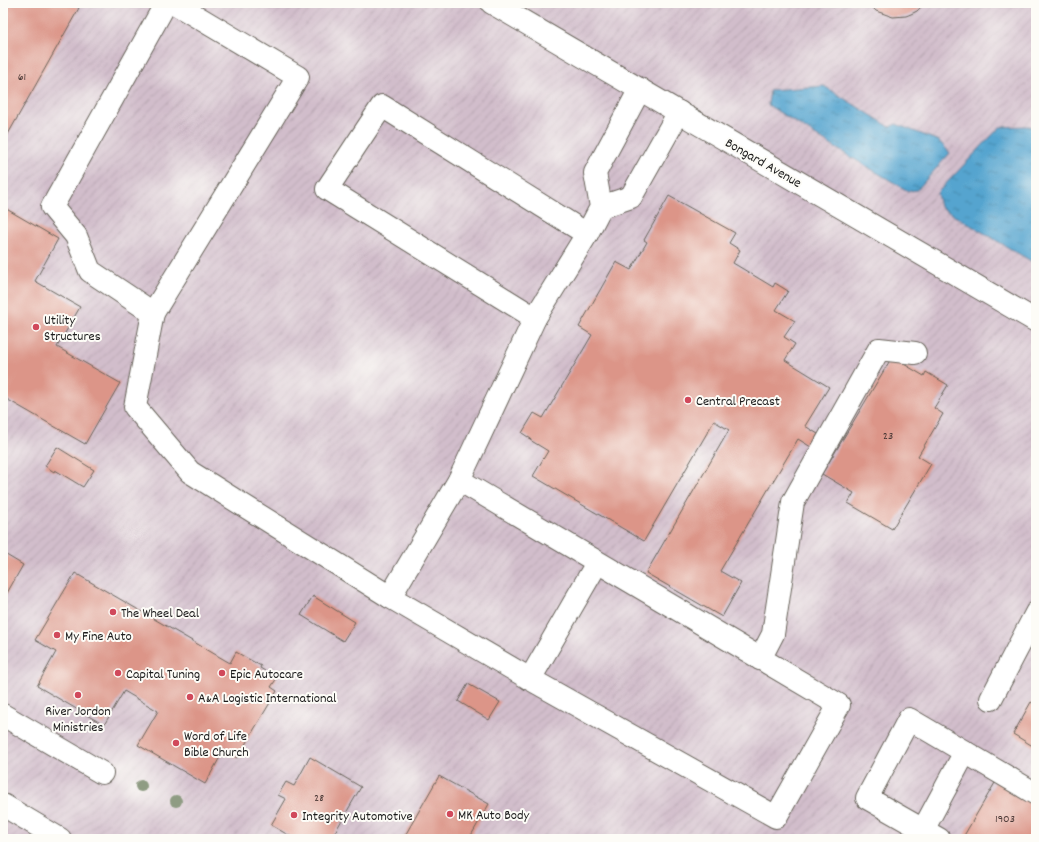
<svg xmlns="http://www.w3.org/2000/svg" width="1039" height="842" viewBox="0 0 1039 842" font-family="Dekko,sans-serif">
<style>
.industrial{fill:url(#industrial-furrows)}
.water{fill:url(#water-ripples);stroke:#386076}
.building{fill:#dc9588}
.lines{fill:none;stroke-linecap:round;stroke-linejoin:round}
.minor-casing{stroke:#676259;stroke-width:24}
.minor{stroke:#fff;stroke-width:22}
.tree{fill:#8f9c83}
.poi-dot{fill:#d1495b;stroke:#fdfcf7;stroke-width:1.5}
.labels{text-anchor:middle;stroke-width:4;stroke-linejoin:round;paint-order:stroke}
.number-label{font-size:12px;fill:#4c3a37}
.street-label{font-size:14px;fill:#1c1c1c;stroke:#fdfcf7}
.poi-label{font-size:14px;fill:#1c1c1c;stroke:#fdfcf7;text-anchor:start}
</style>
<defs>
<pattern id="industrial-furrows" width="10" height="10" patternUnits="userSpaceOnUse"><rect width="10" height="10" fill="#d1bdcb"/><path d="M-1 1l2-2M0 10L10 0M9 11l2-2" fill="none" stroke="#b3a2ae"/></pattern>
<pattern id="water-ripples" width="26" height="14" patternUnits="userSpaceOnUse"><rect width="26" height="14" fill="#55a4cf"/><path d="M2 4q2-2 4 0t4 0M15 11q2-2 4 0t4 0" fill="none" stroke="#4685a7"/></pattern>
</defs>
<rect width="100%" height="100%" fill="#fdfcf7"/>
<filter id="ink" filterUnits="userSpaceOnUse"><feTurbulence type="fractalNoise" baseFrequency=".025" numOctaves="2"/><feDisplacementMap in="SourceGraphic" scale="8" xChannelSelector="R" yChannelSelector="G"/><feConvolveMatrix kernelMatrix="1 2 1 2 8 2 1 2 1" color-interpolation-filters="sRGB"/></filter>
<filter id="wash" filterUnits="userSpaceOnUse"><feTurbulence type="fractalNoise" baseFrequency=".012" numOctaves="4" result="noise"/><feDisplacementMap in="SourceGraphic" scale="16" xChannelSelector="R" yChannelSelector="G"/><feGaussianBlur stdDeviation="0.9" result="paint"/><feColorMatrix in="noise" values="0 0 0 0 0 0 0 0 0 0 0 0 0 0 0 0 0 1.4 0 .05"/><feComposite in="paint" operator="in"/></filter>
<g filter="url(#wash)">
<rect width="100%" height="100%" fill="#f3e3c9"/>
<rect class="industrial" x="3" y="3" width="1033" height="836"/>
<g class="water">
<polygon points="824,86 890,127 896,124 939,141 950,153 917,190 908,191 834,147 768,105 770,90"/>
<polygon points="1029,126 1036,128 1036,264 940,207 937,193 1000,127"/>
</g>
<g id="blocks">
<g class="building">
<polygon points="3,3 72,3 72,4 79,8 3,143"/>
<polygon points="868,3 925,3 917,11 911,14 906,16 893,17 876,11"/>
<polygon points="669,196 735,233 729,243 740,250 733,263 773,287 775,283 788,291 776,310 795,321 784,337 795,344 785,360 829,387 805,426 818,434 811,447 798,439 720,571 741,583 722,617 646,573 729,430 714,421 644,541 533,476 548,451 530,440 531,439 522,433 534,413 543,418 592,335 579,327 616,262 631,270 647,242 644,240"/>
<polygon points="3,207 58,239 35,281 80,307 57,347 120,383 85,444 3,397"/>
<polygon points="892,357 924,376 926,372 948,385 934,408 943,414 918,456 931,464 892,529 848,503 854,493 822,474"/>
<polygon points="57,447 94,470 83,487 55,470 54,472 45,466"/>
<polygon points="3,553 23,565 3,600"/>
<polygon points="75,573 230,663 236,652 261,666 260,668 277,678 271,687 277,691 237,758 224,750 205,784 138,745 158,711 124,691 104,725 37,686 56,652 35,640"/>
<polygon points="313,596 355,622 343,641 301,615"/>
<polygon points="468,684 500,702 489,720 458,701"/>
<polygon points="1031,702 1036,705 1036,748 1013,734"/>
<polygon points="310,757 361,787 331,839 295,839 271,825 286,799 278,795 286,782 294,786"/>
<polygon points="439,776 489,804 469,839 403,839"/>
<polygon points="999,776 1036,798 1036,839 962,839"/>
</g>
</g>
</g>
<g filter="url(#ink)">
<use href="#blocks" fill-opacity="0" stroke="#676259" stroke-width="1"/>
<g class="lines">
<g class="minor-casing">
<g id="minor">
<polyline points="166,3 52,207 76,236 90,271 153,313 298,77 174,3"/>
<polyline points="492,3 1036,321"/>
<polyline points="601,207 631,197 679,112"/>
<polyline points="153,313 135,407 190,472 390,597 459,480 535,318 587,234 601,207 595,173 640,89"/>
<polyline points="535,318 327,189 382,106 587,234"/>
<polyline points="390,597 530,679 776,817 839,705 459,480"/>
<polyline points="760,659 773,634 793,502 879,349 915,353"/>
<polyline points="530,679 597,563"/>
<polyline points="991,699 1036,613"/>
<polyline points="3,715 102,773"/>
<polyline points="965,752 1036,794"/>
<polyline points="3,805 60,839"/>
<polyline points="923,830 965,752 909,719 867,798 939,839"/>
</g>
</g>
<use href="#minor" class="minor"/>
</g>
<g class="tree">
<circle cx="141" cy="786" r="6"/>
<circle cx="176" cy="801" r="6"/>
</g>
</g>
<g class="poi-dot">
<circle cx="36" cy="327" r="4"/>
<circle cx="688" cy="400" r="4"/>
<circle cx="113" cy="612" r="4"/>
<circle cx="57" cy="635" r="4"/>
<circle cx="118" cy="673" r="4"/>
<circle cx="222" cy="673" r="4"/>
<circle cx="78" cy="695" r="4"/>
<circle cx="190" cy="697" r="4"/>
<circle cx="176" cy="743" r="4"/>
<circle cx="450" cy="814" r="4"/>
<circle cx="294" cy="815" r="4"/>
</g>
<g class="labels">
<g class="number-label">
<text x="22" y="80">61</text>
<text x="888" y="439">23</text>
<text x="319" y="801">28</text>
<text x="1005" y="822">1903</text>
</g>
<g class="street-label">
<text transform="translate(764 162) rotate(30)" y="5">Bongard Avenue</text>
</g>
<g class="poi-label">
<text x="44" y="324">Utility<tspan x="44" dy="16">Structures</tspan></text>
<text x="696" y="405">Central Precast</text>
<text x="121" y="617">The Wheel Deal</text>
<text x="65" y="640">My Fine Auto</text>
<text x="126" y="678">Capital Tuning</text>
<text x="230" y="678">Epic Autocare</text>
<text x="198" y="702">A&amp;A Logistic International</text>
<text x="78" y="715" text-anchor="middle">River Jordon<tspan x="78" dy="16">Ministries</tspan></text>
<text x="184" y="740">Word of Life<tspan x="184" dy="16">Bible Church</tspan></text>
<text x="458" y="819">MK Auto Body</text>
<text x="302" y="820">Integrity Automotive</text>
</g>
</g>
<rect width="1039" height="842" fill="none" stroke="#fdfcf7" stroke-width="16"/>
</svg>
